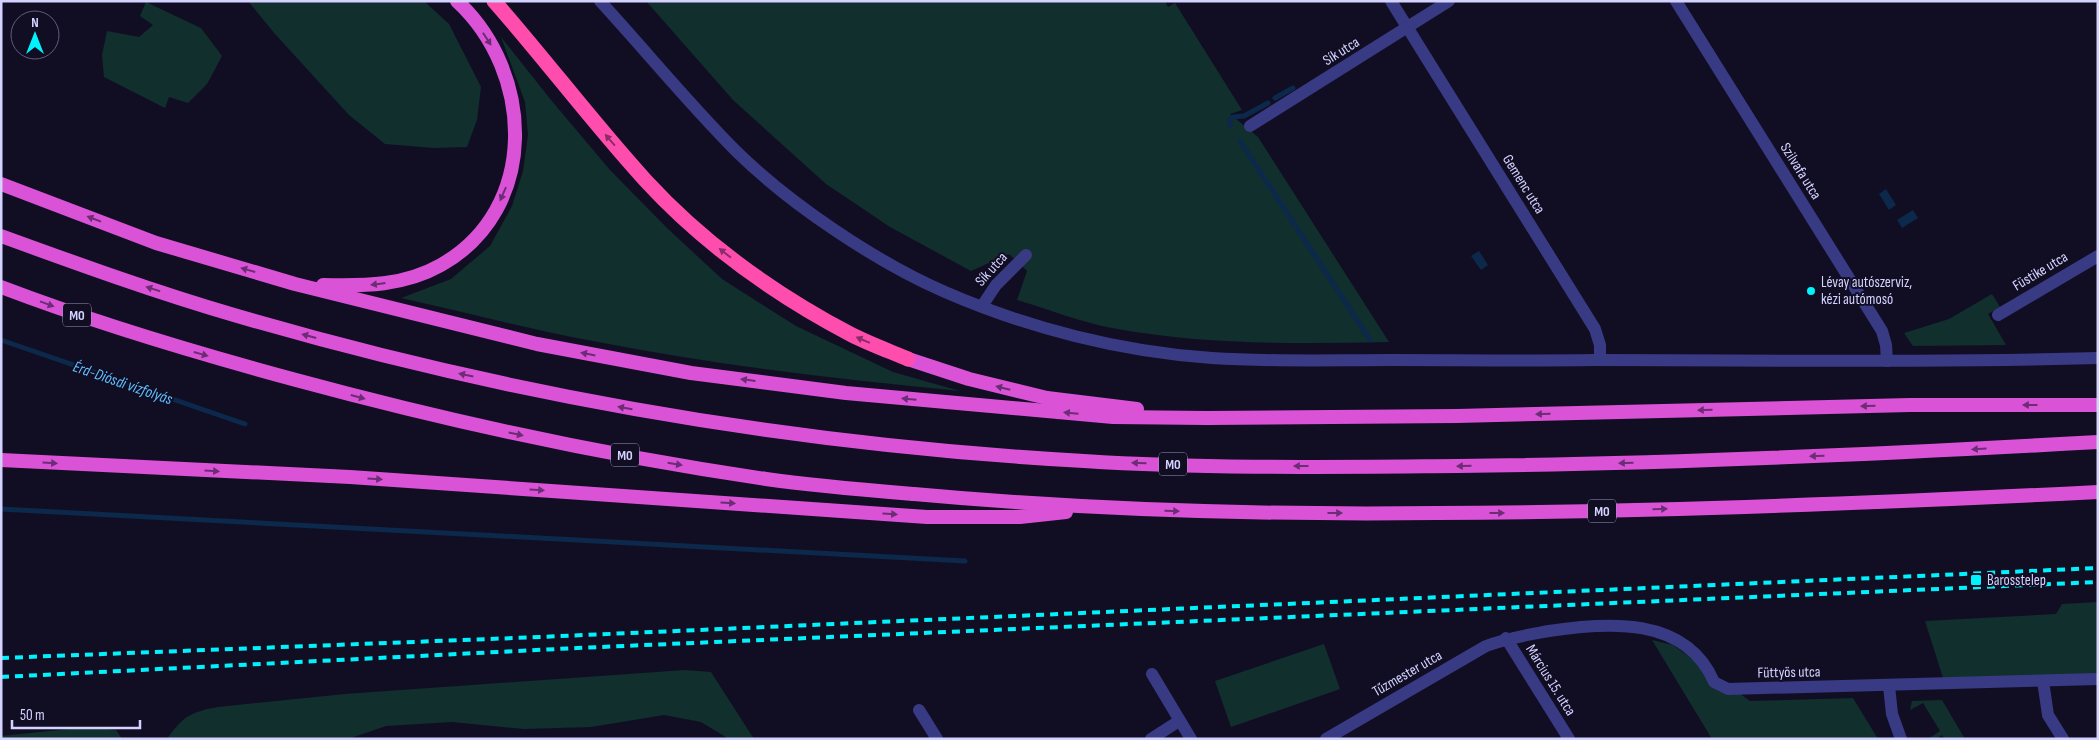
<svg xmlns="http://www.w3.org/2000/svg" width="2099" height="740" viewBox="0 0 2099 740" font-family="'Sofia Sans Condensed',sans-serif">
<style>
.green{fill:#112f2c}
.water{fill:#0c284a}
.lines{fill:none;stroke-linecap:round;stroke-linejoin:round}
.stream{stroke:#0c284a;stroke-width:5}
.minor{stroke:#393a84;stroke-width:12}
.tertiary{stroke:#393a84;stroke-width:12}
.trunk{stroke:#da53d6;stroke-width:14}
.motorway{stroke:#ff4dad;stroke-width:15}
.rail{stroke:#00f3fd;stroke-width:4;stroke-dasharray:8 6;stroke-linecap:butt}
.oneway{fill:#6b2d74}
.oneway2{fill:#882e68}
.poi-dot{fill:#00f3fd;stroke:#110e24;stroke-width:2}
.labels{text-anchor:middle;stroke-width:4;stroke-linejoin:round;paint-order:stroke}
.shield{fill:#110e24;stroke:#9a97bd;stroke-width:1}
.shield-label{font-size:14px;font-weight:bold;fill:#d4d2ff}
.street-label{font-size:15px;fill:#d4d2ff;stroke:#110e24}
.poi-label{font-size:15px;fill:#d4d2ff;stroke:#110e24;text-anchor:start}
.water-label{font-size:16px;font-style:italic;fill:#60bfff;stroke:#110e24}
</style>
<rect width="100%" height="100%" fill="#110e24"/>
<g class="green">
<polygon points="248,1 424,1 449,24 481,87 477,120 467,147 434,148 385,144 349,115 275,34"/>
<path d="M646 1H1165L1168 7 1175 3 1242 110 1230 114 1258 137 1389 342C1296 344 1203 345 1112 328 1080 322 1048 309 1017 300L1027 271 1009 254 971 271 890 227 826 184 733 100Z"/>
<polygon points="146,2 201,28 222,56 207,84 188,103 169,97 165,108 104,77 102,55 107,31 139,37 153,25 140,16"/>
<path d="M501 37 551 100 610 170 667 228 722 279 796 326 893 372 960 391C837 379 714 365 593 341 528 329 465 312 401 298L451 279 490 246 512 206 523 171 528 135 525 102Z"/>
<polygon points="1992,294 2000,307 1988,314 2006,345 1913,346 1904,333 1949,319"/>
<polygon points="2098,602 2098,674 1943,678 1925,621 2056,614 2062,604"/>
<polygon points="1652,640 1673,645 1750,701 1853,698 1878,739 1712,739"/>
<polygon points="1324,644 1340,689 1231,727 1215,681"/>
<path d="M685 670 711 672 754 739H729L701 722 664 715 591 727 524 729 452 722 386 726 348 739H167C183 716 191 712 218 707L345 694Z"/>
<polygon points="1942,700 1965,739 1945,739 1942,735 1936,739 1928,739 1940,731 1923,703 1910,710 1912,701"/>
<polygon points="90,727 116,730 122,739 1,739 1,736"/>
</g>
<g class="water">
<polygon points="1886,189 1896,205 1889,210 1879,194"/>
<polygon points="1913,210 1918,218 1902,228 1897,220"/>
<polygon points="1479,251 1488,265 1481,270 1471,256"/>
</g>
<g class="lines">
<g class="stream">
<polyline points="1275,98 1293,88"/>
<polyline points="1230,125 1230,119 1233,117 1244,116 1268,103"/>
<polyline points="1240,141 1370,340"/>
<polyline points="1,340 245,424"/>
<polyline points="1,509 965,561"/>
</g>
<g class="minor">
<polyline points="1391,1 1595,329 1600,345 1600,360"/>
<polyline points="1676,1 1882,331 1886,345 1887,361"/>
<polyline points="1250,126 1449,1"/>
<polyline points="982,306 996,285 1026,255"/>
<polyline points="1998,315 2098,256"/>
<polyline points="1506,638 1569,739"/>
<polyline points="1152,674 1191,739"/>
<polyline points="2043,681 2048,715 2063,739"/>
<polyline points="1889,686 1892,714 1901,739"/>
<polyline points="919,710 937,739"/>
<polyline points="1151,739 1179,721"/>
<path d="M1326 739 1486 646C1507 638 1527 635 1549 631 1607 622 1686 616 1714 682L1728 689 2098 679"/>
</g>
<path class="tertiary" d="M600 1C646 51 689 104 737 152 790 204 876 262 945 292 1028 328 1121 352 1212 358 1271 362 1331 360 1391 360 1458 360 1526 361 1594 360 1762 360 1930 363 2098 358"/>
<g class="trunk">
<polyline points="1,184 156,243 295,284 537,344 691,373 846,393 1113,417 1207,418 1457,416 1910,405 2098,405"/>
<path d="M1 236C78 264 155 292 234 315 510 396 796 445 1084 461 1208 469 1333 467 1458 466 1671 464 1885 454 2098 442"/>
<path d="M323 285C365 286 404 286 441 265 540 209 534 72 457 1"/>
<path d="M1 287C98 324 196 353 296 380 451 422 607 456 766 479 815 486 865 490 914 494 1088 510 1262 515 1437 513 1657 512 1878 503 2098 492"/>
<polyline points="908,359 969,379 1047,398 1137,409"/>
<polyline points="1,460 350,477 927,517 1020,517 1066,512"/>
</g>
<path class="motorway" d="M494 1C546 60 593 123 646 181 704 244 776 295 852 335 870 344 889 351 908 359"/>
<g class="rail">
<polyline points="1,658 540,637 2098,568"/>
<polyline points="1,677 577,648 2098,582"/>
</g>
</g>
<defs><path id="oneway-solid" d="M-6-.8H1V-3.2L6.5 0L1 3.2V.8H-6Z" transform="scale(1.25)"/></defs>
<g class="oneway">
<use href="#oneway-solid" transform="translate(487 39) rotate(57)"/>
<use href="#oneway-solid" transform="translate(503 194) rotate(114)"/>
<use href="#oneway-solid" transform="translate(94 219) rotate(-159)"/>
<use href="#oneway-solid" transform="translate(248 270) rotate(-164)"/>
<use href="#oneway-solid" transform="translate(378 284) rotate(173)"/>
<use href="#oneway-solid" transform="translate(153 289) rotate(-162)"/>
<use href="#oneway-solid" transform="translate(47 304) rotate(20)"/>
<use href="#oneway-solid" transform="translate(309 336) rotate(-165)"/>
<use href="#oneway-solid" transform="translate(201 354) rotate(16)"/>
<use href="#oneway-solid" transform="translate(588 354) rotate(-169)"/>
<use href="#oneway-solid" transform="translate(466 375) rotate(-168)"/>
<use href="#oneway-solid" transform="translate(748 380) rotate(-173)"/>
<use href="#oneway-solid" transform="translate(1003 388) rotate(-166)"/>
<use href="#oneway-solid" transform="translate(358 397) rotate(15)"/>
<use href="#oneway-solid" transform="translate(909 399) rotate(-175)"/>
<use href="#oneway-solid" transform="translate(2030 405) rotate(180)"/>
<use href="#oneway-solid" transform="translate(1868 406) rotate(179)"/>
<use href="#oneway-solid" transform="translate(625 408) rotate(-170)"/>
<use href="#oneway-solid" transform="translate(1705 410) rotate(179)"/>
<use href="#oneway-solid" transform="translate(1071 413) rotate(-175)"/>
<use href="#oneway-solid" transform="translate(1543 414) rotate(179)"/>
<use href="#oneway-solid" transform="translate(516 434) rotate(12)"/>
<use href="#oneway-solid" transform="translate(1979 449) rotate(177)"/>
<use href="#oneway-solid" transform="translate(1817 456) rotate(178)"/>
<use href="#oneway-solid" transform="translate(50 463) rotate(3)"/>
<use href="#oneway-solid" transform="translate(1139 463) rotate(-178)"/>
<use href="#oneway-solid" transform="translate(1626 463) rotate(179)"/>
<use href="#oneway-solid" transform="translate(675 464) rotate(9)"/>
<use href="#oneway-solid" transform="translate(1301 466) rotate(-180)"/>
<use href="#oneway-solid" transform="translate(1464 466) rotate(179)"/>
<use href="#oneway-solid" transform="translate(212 471) rotate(3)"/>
<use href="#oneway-solid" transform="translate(375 479) rotate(4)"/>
<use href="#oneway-solid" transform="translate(537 490) rotate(4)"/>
<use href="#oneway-solid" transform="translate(728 503) rotate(4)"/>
<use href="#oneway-solid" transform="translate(1660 509) rotate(-2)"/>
<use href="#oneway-solid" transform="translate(1172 511) rotate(2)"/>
<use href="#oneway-solid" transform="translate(1335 513)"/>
<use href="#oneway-solid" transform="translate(1497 513)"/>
<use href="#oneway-solid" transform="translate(890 514) rotate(4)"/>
</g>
<g class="oneway2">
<use href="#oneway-solid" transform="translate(610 140) rotate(-131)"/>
<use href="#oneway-solid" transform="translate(725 253) rotate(-142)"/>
<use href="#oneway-solid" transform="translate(863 340) rotate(-157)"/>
</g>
<g class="poi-dot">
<circle cx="1811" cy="291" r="5"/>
<rect x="1970" y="574" width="12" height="12" rx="2.5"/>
</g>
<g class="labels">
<g class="shield">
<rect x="63" y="303.5" width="28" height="23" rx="4"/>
<rect x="611" y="443.5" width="28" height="23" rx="4"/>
<rect x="1159" y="452.5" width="28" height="23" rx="4"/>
<rect x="1588" y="499.5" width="28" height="23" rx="4"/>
</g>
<g class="shield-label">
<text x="77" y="320">M0</text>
<text x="625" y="460">M0</text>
<text x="1173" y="469">M0</text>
<text x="1602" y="516">M0</text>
</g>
<g class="street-label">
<text transform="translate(1341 51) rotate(-32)" y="5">Sík utca</text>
<text transform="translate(1801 171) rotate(58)" y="5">Szilvafa utca</text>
<text transform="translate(1524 184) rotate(58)" y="5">Gemenc utca</text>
<text transform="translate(991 269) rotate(-48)" y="5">Sík utca</text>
<text transform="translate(2040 271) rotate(-31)" y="5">Füstike utca</text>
<text transform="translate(1789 672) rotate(-1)" y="5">Füttyös utca</text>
<text transform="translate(1407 673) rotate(-30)" y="5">Tűzmester utca</text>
<text transform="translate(1551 680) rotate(58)" y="5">Március 15. utca</text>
</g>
<g class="poi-label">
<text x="1821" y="287">Lévay autószerviz,<tspan x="1821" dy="17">kézi autómosó</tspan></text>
<text x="1987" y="585">Barosstelep</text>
</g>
<g class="water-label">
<text transform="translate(123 382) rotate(19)" y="6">Érd-Diósdi vízfolyás</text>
</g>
</g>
<rect width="2099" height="740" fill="none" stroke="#d4d2ff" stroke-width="5"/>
<g transform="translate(35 35)"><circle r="24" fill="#110e24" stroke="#5f5c7c"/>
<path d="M0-4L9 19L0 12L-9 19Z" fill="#00f3fd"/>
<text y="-8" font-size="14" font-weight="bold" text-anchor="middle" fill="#d4d2ff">N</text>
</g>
<path d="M12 720v8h128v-8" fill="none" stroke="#d4d2ff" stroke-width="2.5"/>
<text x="20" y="720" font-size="15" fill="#d4d2ff" stroke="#110e24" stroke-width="4" paint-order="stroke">50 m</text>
</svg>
